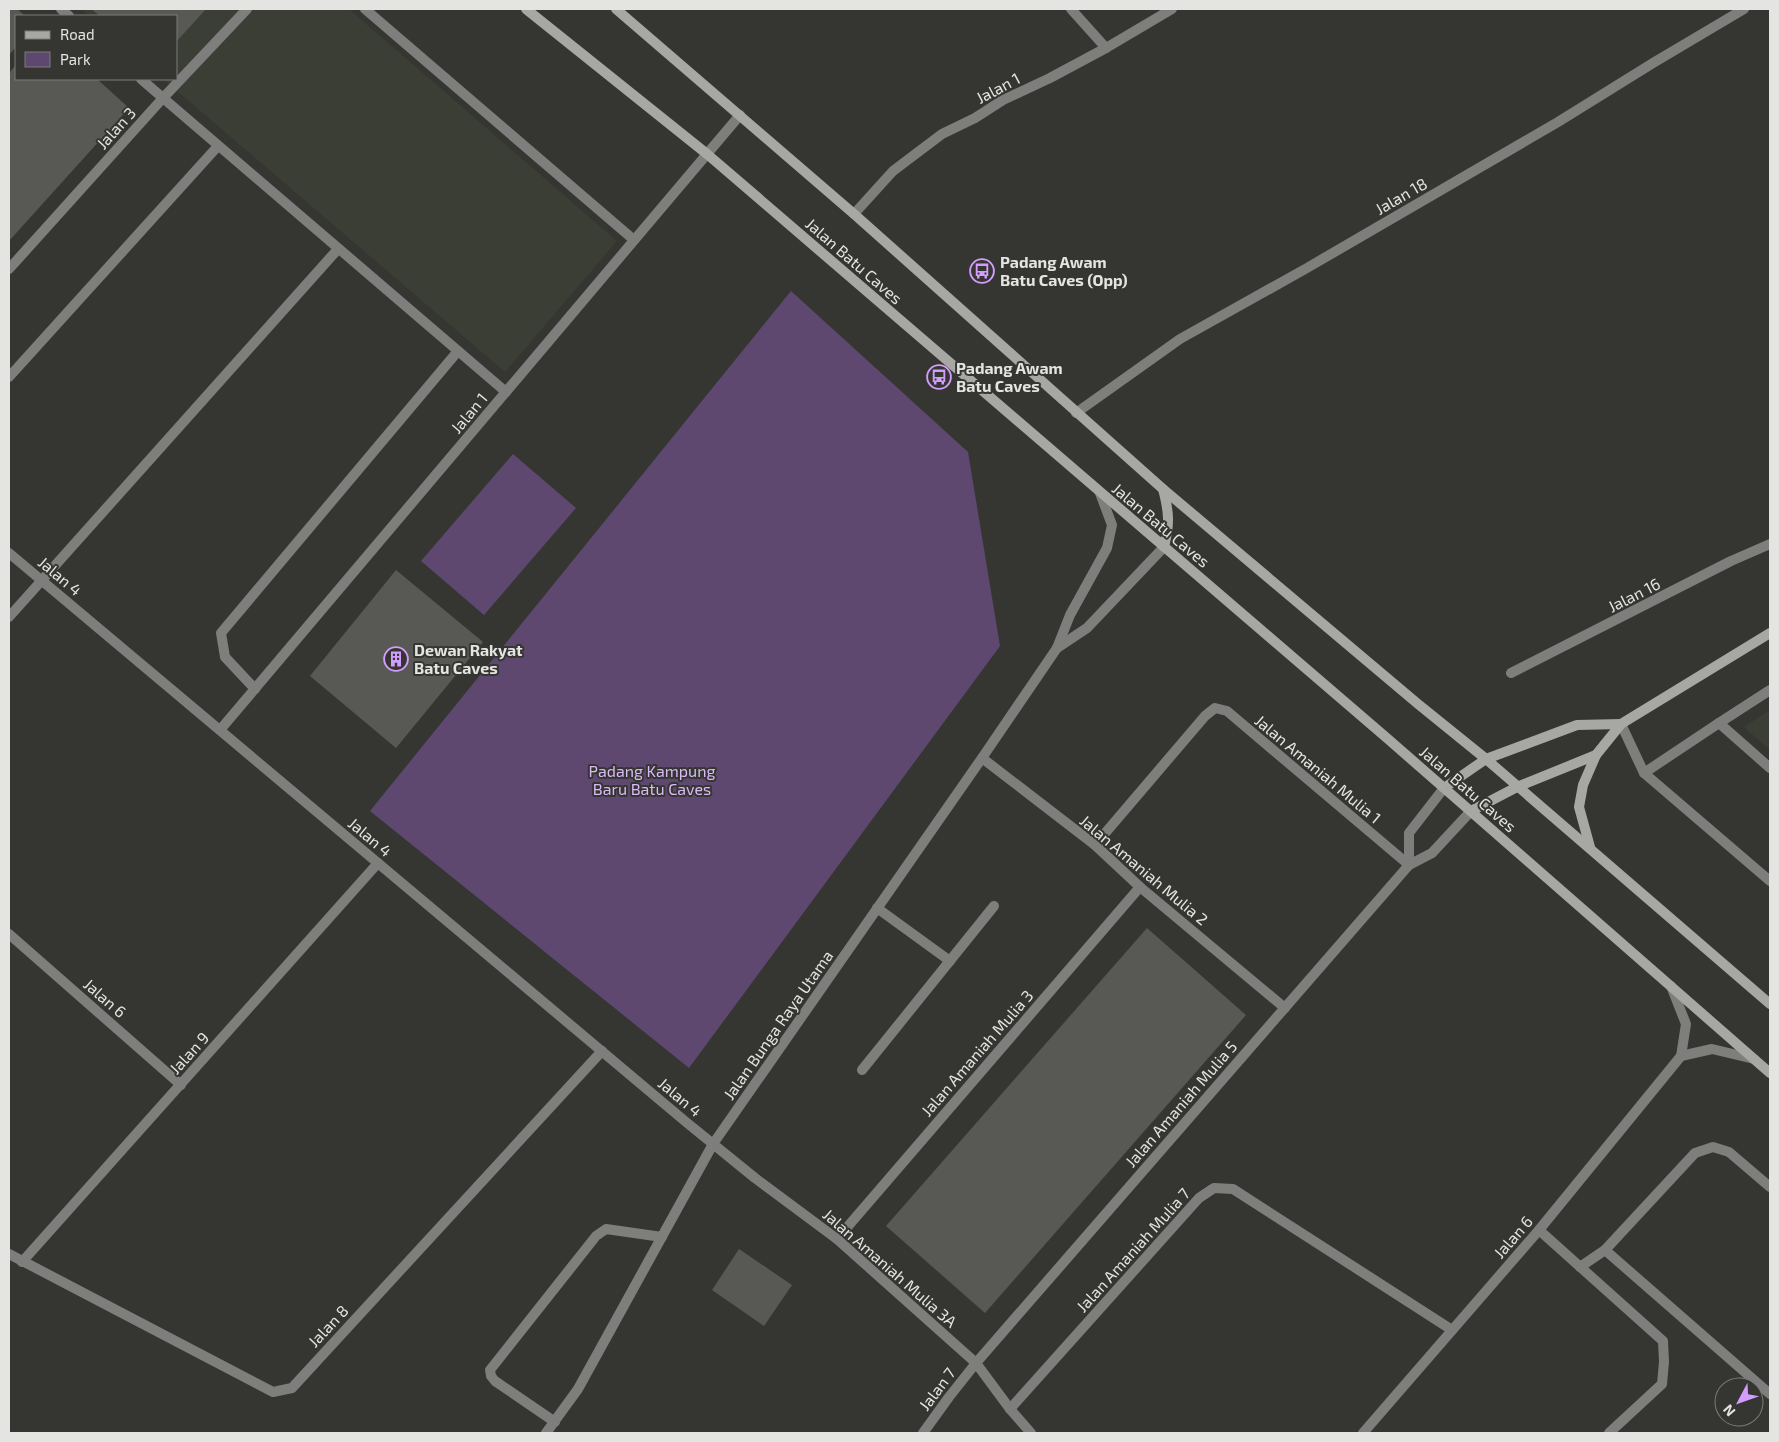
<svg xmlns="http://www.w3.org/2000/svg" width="1779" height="1442" viewBox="0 0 1779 1442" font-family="'Exo 2',sans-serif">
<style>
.built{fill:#3b3e34}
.green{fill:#5e4870}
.building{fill:#585955}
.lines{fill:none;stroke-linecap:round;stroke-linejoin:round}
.lane{stroke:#7e7e7d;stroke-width:10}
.street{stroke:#7e7e7d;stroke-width:10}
.secondary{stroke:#a7a7a4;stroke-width:10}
.labels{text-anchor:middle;stroke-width:4;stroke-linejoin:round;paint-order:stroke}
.street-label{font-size:16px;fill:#e4e5e2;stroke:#353632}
.poi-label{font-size:16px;font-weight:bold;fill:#e4e5e2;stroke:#353632;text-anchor:start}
.park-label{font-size:16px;fill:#dbb9f7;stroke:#353632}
</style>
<rect width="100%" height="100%" fill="#353632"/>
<g class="built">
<polygon points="81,9 349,9 617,241 505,372 163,79 176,79 176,16 90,16"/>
<polygon points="1770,710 1770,750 1744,727"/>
</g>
<g class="green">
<polygon points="791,291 968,452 1000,646 689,1068 370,811"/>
<polygon points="513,454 576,508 484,615 421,561"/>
</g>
<g class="building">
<polygon points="9,9 17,9 25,16 16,16 16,47 9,55"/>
<polygon points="91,9 206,9 176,42 176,16 100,16"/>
<polygon points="16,65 16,79 97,79 129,108 9,241 9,73"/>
<polygon points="396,570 483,642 396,748 310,676"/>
<polygon points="1147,928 1246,1015 985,1313 886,1226"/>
<polygon points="739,1249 792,1285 764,1326 712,1290"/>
</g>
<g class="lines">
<g class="lane">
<polyline points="61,9 69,16"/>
<polyline points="141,79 163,98"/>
<polyline points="9,617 338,249"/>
<polyline points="255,689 225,657 221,633 458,351"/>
<polyline points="1719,723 1770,690"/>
<polyline points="877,908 950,961"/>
<polyline points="862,1070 994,906"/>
<polyline points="1539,1230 1663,1341 1664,1362 1662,1384 1609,1433"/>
<polyline points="1580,1267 1605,1250 1695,1153 1713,1147 1729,1152 1770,1187"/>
<polyline points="555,1422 495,1381 491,1376 490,1370 596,1236 606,1229 662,1237"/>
</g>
<g class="street">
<polyline points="365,9 634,240"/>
<polyline points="1071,9 1106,48"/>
<polyline points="163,98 506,392"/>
<polyline points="854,214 893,171 942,134 975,118 1003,100 1050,78 1106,48 1172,9"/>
<polyline points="9,269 163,98 247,9"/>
<polyline points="9,377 218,146"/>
<polyline points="1076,413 1180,339 1307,268 1558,122 1653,63 1744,9"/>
<polyline points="9,553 686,1122 755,1178 837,1239 976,1363 1010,1409 1031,1433"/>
<polyline points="1057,648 1087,628 1164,547"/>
<polyline points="1511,673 1731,561 1770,544"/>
<polyline points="1621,724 1644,773 1770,881"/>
<polyline points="220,730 740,115"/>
<polyline points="982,758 1095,845 1140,887 1285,1008"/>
<polyline points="1644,773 1719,723 1770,768"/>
<polyline points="1095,845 1205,716 1215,708 1227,711 1409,865"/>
<polyline points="1409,865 1409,833 1444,788"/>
<polyline points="9,934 181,1085"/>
<polyline points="1681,1056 1712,1049 1754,1059"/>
<polyline points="837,1239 1140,887"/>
<polyline points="1605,1250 1770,1394"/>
<polyline points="9,1254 273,1392 292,1388 602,1051"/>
<polyline points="22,1262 378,863"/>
<polyline points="1010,1409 1199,1198 1214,1188 1233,1189 1452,1330"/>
<polyline points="546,1433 578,1389 713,1144 982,758 1057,648 1070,615 1107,548 1112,525 1100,493"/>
<polyline points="923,1433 949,1397 976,1363 1409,865 1432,853 1471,811"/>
<polyline points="1363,1433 1539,1230 1681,1056 1686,1024 1671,986"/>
</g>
<g class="secondary">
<polyline points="526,9 707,154 1388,739 1770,1073"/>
<polyline points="616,9 854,214 1163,489 1418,704 1486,759 1770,1004"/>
<path d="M1163 489C1169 512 1170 524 1164 547"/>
<polyline points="1444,788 1486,759 1577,725 1621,724"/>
<polyline points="1471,811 1517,787 1596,755 1621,724 1770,633"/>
<polyline points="1590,847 1579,807 1583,785 1596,755"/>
</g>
</g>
<defs>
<g id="bus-ring" transform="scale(1.25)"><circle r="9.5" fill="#353632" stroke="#d29dfd" stroke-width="1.5"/><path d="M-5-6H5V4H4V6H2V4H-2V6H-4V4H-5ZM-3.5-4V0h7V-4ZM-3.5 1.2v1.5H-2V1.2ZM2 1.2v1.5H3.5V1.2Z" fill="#d29dfd"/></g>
<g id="building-ring" transform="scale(1.25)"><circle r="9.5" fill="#353632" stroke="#d29dfd" stroke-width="1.5"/><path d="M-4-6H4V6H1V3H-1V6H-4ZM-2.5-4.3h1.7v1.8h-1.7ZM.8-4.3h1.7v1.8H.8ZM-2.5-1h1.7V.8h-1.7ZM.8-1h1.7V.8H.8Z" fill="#d29dfd"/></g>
</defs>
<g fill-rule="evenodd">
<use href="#bus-ring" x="982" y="271"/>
<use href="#bus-ring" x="939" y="377"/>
<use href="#building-ring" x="396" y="659"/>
</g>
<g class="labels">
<g class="street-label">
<text transform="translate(998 88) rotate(-28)" y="6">Jalan 1</text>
<text transform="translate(116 128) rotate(-48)" y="6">Jalan 3</text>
<text transform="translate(1401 196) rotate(-30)" y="6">Jalan 18</text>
<text transform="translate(854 261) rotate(41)" y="6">Jalan Batu Caves</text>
<text transform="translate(469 413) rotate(-50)" y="6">Jalan 1</text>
<text transform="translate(1161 525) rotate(40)" y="6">Jalan Batu Caves</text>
<text transform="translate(60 576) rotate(40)" y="6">Jalan 4</text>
<text transform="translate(1634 595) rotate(-27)" y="6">Jalan 16</text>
<text transform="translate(1318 769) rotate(40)" y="6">Jalan Amaniah Mulia 1</text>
<text transform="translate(1468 789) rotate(41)" y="6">Jalan Batu Caves</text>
<text transform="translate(370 837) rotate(40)" y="6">Jalan 4</text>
<text transform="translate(1144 870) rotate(40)" y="6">Jalan Amaniah Mulia 2</text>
<text transform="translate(105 998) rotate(41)" y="6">Jalan 6</text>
<text transform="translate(778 1025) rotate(-55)" y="6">Jalan Bunga Raya Utama</text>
<text transform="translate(189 1053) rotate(-48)" y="6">Jalan 9</text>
<text transform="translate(977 1053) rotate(-49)" y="6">Jalan Amaniah Mulia 3</text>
<text transform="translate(680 1097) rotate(40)" y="6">Jalan 4</text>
<text transform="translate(1181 1104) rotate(-49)" y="6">Jalan Amaniah Mulia 5</text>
<text transform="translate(1513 1237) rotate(-49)" y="6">Jalan 6</text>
<text transform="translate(1133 1250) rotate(-48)" y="6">Jalan Amaniah Mulia 7</text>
<text transform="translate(890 1268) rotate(41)" y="6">Jalan Amaniah Mulia 3A</text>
<text transform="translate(328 1326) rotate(-47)" y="6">Jalan 8</text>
<text transform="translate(937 1389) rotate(-53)" y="6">Jalan 7</text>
</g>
<g class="poi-label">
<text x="1000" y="268">Padang Awam<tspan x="1000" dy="18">Batu Caves (Opp)</tspan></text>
<text x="956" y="374">Padang Awam<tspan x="956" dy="18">Batu Caves</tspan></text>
<text x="414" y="656">Dewan Rakyat<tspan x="414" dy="18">Batu Caves</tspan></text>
</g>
<g class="park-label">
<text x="652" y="777">Padang Kampung<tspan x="652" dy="18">Baru Batu Caves</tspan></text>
</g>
</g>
<rect width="1779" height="1442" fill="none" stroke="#e4e5e2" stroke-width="20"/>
<rect x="15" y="15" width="162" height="65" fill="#353632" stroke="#7b7c78"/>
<rect x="25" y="31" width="25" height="8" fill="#a7a7a4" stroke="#7b7c78"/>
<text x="60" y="40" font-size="15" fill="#e4e5e2">Road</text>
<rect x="25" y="52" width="25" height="15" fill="#5e4870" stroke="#7b7c78"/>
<text x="60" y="65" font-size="15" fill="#e4e5e2">Park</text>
<g transform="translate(1739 1402) rotate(229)"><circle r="24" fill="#353632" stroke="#7b7c78"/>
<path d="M0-4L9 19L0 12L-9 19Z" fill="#d29dfd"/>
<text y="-8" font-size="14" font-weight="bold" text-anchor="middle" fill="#e4e5e2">N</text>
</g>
</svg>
